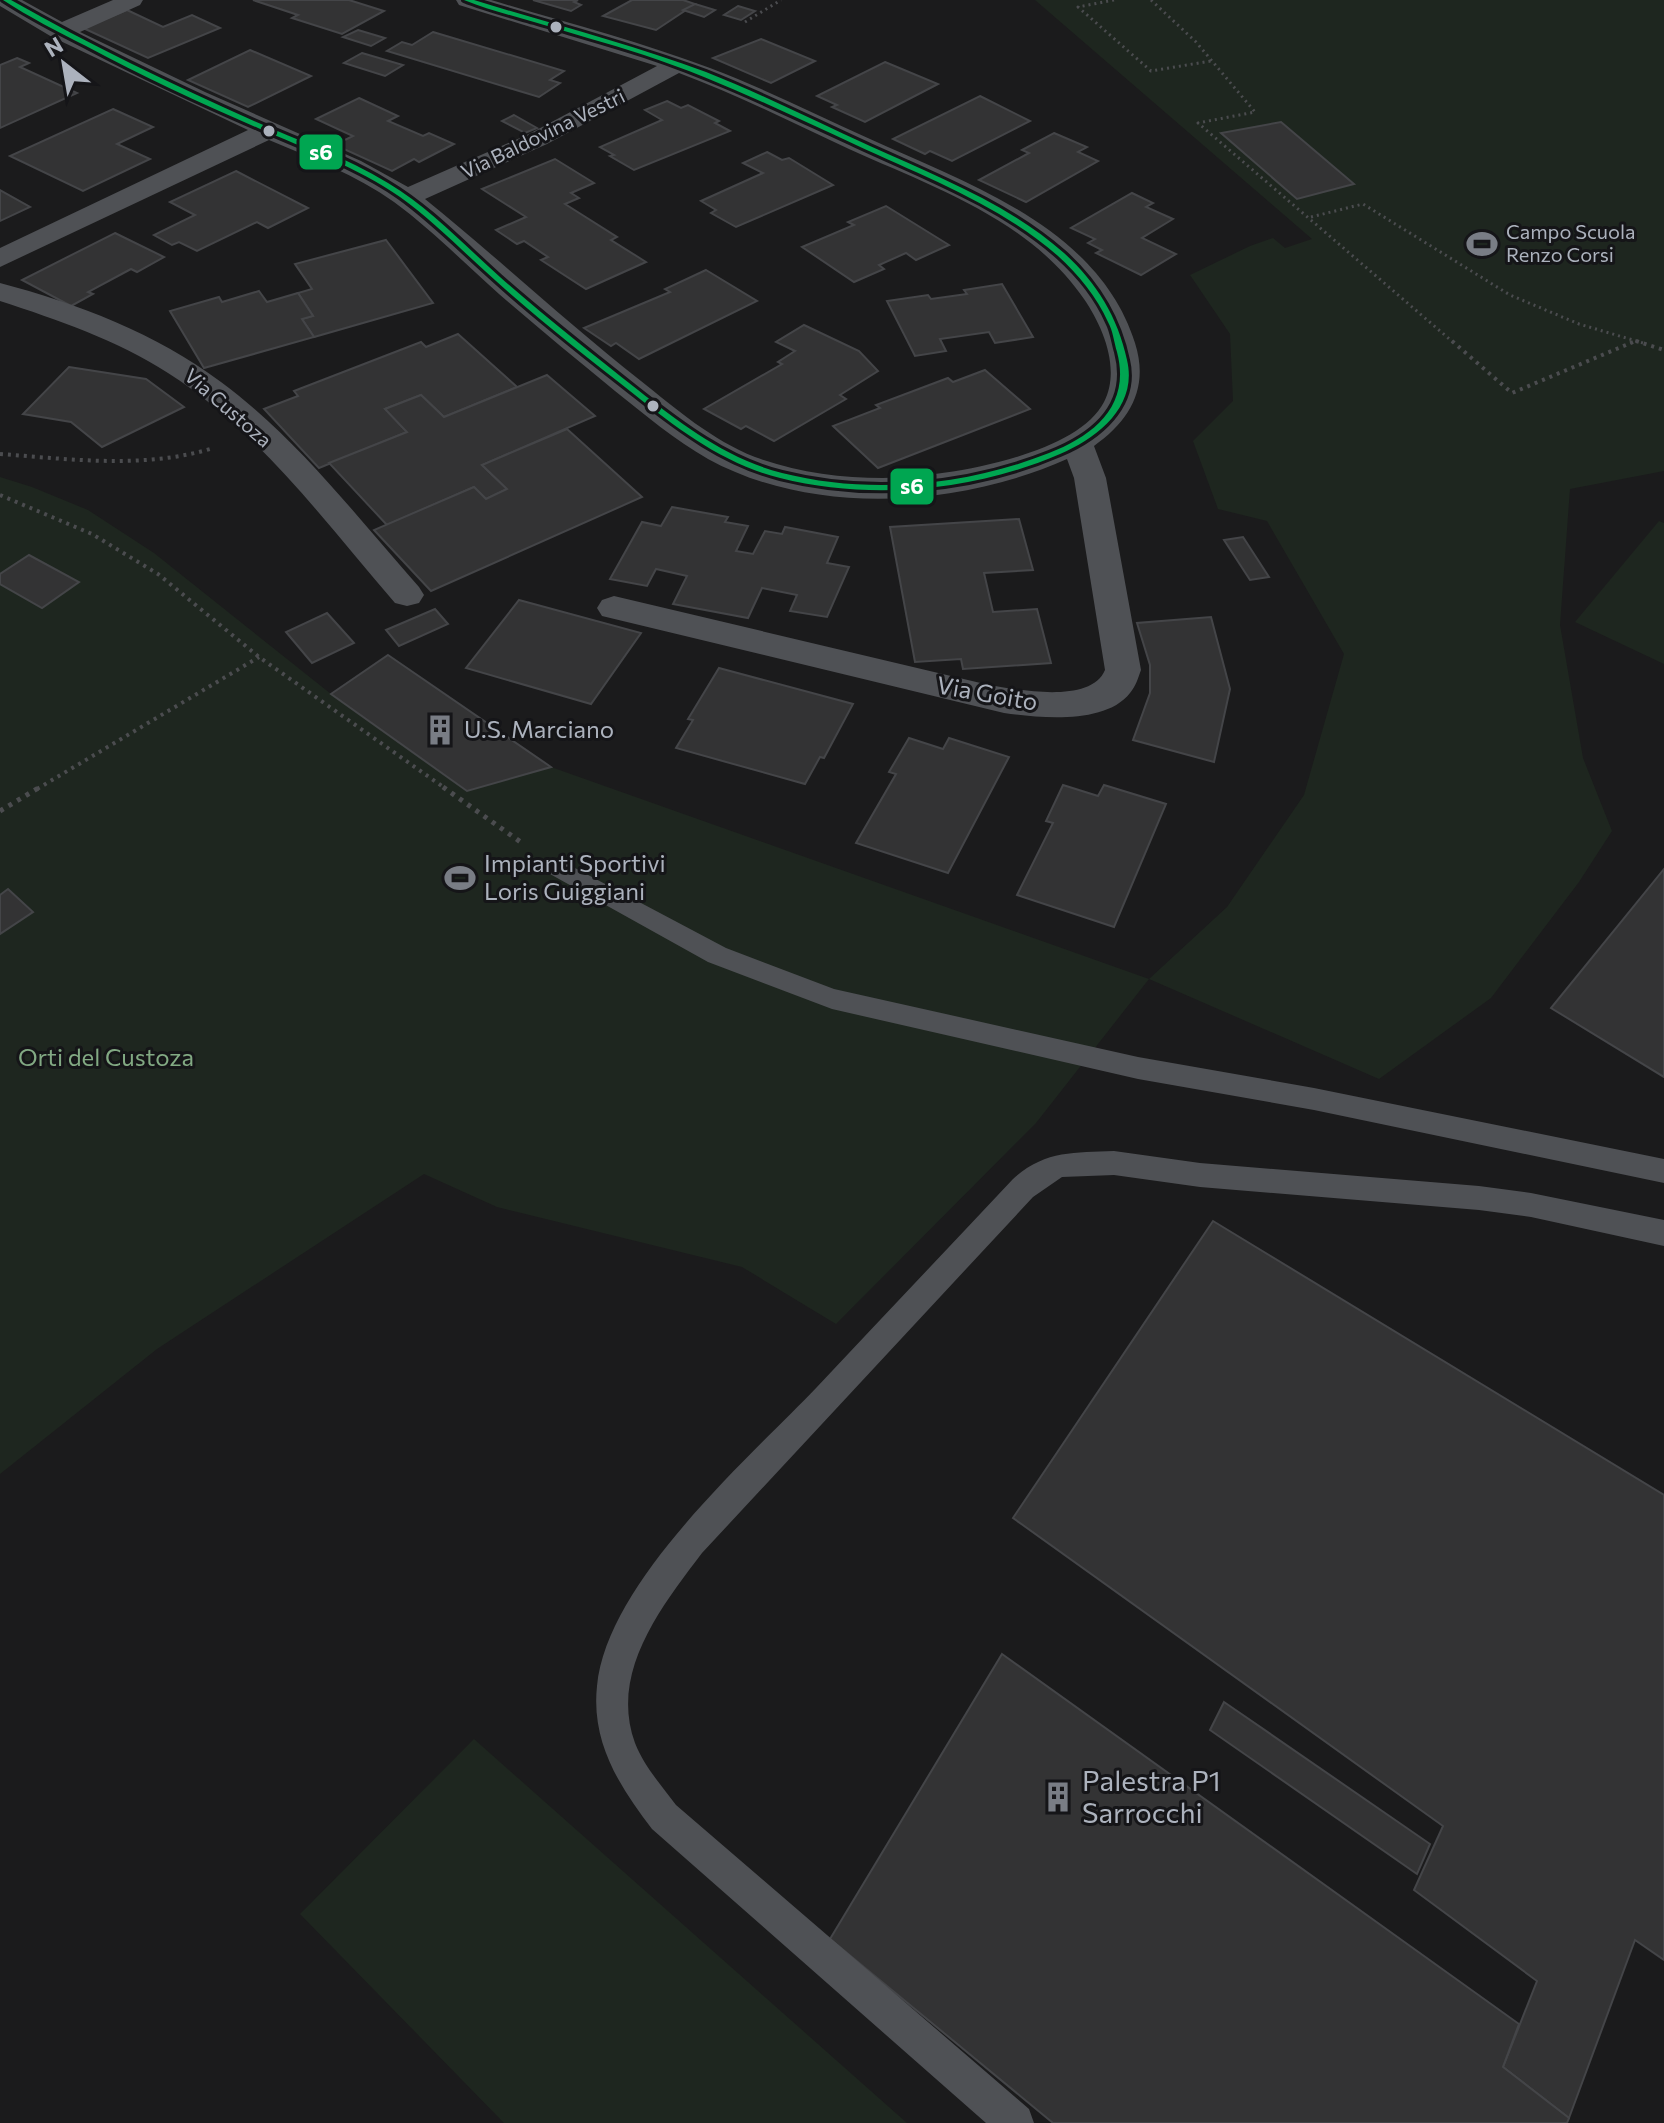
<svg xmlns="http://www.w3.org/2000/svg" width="1664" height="2123" viewBox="0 0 1664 2123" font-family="Commissioner,sans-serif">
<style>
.green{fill:#1e261f}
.building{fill:#333334;stroke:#444548;stroke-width:2}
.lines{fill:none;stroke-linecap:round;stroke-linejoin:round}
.path-far2{stroke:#4b4c4f;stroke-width:3;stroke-dasharray:2 4;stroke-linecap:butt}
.path-far1{stroke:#4b4c4f;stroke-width:4;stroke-dasharray:3 5;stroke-linecap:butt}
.path{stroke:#4b4c4f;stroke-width:5;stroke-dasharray:4 6;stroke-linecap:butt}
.lane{fill:#4f5155;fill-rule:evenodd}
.street{fill:#4f5155;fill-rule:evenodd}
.bus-1-casing{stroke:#151518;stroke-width:6}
.bus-1{fill:#00a651;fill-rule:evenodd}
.bus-dot{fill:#acb2bd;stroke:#151518;stroke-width:3}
.labels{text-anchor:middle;stroke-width:6;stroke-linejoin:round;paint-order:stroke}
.far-street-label{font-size:20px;fill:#acb2bd;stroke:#151518}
.far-poi-label{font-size:20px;fill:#acb2bd;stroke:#151518;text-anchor:start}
.street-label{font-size:24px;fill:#acb2bd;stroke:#151518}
.poi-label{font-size:24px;fill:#acb2bd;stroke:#151518;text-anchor:start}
.park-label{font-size:24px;fill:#82a983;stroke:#151518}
.near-poi-label{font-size:28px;fill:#acb2bd;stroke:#151518;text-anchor:start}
.line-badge{stroke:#151518;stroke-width:3}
.badge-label{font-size:22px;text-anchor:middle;font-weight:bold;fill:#fff}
</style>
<rect width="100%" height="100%" fill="#1b1b1c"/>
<g class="green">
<polygon points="1035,0 1664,0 1664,471 1570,489 1560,625 1583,758 1612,831 1579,882 1491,998 1379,1079 1149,979 1036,1123 836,1324 742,1267 497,1207 424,1174 157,1349 0,1474 0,477 32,487 88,510 154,553 331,694 467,791 551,767 1149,979 1227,907 1304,795 1344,654 1267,521 1218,509 1193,441 1233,401 1230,334 1190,275 1250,246 1273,238 1285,248 1312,239"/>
<polygon points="1659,521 1664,523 1664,664 1575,622"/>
<polygon points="474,1739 907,2123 504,2123 300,1914"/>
</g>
<g class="building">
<polygon points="253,0 349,0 384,11 342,34 292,18 298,15"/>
<polygon points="533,0 578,0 574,2 581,5 571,11"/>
<polygon points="632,0 683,0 695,4 656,30 603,16"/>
<polygon points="695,4 715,10 704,17 683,10"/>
<polygon points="738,6 755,11 741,20 724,15"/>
<polygon points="127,10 163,27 192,15 220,28 148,58 83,28"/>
<polygon points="358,30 385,38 371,46 343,37"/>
<polygon points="433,32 564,71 550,80 560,83 539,97 387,51 402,42 412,45"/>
<polygon points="761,39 815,61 771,83 713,58"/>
<polygon points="250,50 311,76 248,107 188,80"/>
<polygon points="362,53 403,65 385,76 344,63"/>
<polygon points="17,58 29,63 20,67 77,93 0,128 0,65"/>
<polygon points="885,62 938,84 865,122 832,107 837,105 817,96"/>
<polygon points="980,96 1030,121 952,161 930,151 925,154 893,139"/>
<polygon points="359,98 398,116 388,121 423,136 429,133 454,144 419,162 414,159 392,171 335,145 353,136 316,119"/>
<polygon points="667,101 681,108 688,105 719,121 715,123 730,131 634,170 610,156 614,155 600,147 662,120 645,110"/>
<polygon points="113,109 153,127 117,144 150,159 83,191 10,156"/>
<polygon points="514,115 537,128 525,133 502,121"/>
<polygon points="1281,122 1354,184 1297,199 1221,133"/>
<polygon points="1054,133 1087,147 1078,152 1098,161 1026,202 979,180 1029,153 1022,150"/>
<polygon points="767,152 782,160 789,158 833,185 736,227 711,213 716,210 701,201 763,173 743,163"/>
<polygon points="555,159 594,183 571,193 579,198 565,204 617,237 611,240 646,262 586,289 541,260 548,257 524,241 517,244 496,230 526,217 482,189"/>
<polygon points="236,171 308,208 268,228 257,222 197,251 179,242 172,245 154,235 195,215 170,202"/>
<polygon points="0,190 30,207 0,221"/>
<polygon points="1132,193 1153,203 1146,207 1173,219 1142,238 1176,254 1141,275 1096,253 1102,250 1088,243 1095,239 1071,228"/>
<polygon points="886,206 949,245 916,260 906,253 879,265 884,269 854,282 802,247 854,225 848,222"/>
<polygon points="115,233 164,257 137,272 131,269 88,292 93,294 71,306 22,280"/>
<polygon points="386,240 433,303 314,337 302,319 313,316 298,293 312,289 295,264"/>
<polygon points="706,270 757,301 639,359 616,343 611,346 584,328 670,292 665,289"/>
<polygon points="1002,284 1033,337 995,343 989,332 940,339 946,351 915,356 887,301 928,295 931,299 967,294 964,290"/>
<polygon points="259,291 267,302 298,293 313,316 302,319 314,337 204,368 170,311 219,297 222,302"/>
<polygon points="804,325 859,351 878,371 840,395 846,399 774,441 746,426 741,429 704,409 782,364 778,362 795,351 776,342"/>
<polygon points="458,334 517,387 444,417 421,395 385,409 407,432 319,468 264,409 298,396 294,391 421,342 426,347"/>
<polygon points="69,367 146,379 184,407 102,447 71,422 23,414"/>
<polygon points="985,370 1030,409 878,468 833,426 880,408 876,405 948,378 953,382"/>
<polygon points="547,375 595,416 482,465 507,489 486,499 474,487 387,525 329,463 407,432 385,409 421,395 444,417"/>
<polygon points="567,429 642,497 431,591 374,530 474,487 486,499 507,489 482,465"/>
<polygon points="672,507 728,517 725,522 748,526 736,551 753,554 765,531 782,534 785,527 838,537 827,563 849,567 827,617 790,611 797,595 762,588 748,618 673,604 687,576 656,569 647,586 610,579 642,522 661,526"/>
<polygon points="1019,519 1033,570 984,573 993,612 1037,609 1051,663 963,669 961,659 915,662 890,527"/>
<polygon points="1243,537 1269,577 1250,580 1224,540"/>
<polygon points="29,555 79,582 42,608 0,584 0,574"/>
<polygon points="519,600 641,633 591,704 466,668"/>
<polygon points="435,609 448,624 399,646 386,630"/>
<polygon points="327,613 354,643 312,663 286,632"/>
<polygon points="1211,617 1230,689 1214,762 1133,740 1150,693 1150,665 1137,623"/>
<polygon points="388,655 551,767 467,791 331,694"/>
<polygon points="719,668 853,704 824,758 820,757 805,784 676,748 693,720 688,719"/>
<polygon points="909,738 943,749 949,738 1009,757 948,873 856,843 896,774 889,772"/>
<polygon points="1063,785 1098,796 1104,785 1166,804 1114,927 1017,895 1053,823 1046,821"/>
<polygon points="1664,869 1664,1077 1551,1008"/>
<polygon points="8,889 33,912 0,934 0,895"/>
<polygon points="1213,1221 1664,1495 1664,1960 1635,1940 1569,2118 1503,2067 1537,1981 1414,1890 1443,1826 1013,1518"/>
<polygon points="1002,1654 1519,2024 1503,2067 1569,2118 1567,2123 1053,2123 830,1939"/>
<polygon points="1224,1702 1430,1844 1417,1874 1210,1730"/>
</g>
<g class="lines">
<g class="path-far2">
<polyline points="1114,0 1078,7 1151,71 1211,61"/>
<polyline points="1151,0 1196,42 1255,112 1198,123 1454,343"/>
<polyline points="745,22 781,0"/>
<polyline points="1311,217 1363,204 1510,295 1579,324 1643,343"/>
<polyline points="1630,343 1633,342"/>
</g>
<g class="path-far1">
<polyline points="1452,341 1512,393 1633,342"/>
<polyline points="1636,341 1664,350"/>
<path d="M0 454C69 459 142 469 210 449"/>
<polyline points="0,495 92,534 158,574 259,657 446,789"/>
<polyline points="37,789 259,657"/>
</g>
<g class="path">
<polyline points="443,787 522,843"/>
<polyline points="0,811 40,787"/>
</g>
<g class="lane">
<polygon points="558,859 726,948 834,989 1138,1057 1314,1088 1664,1159 1664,1183 1314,1110 1138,1079 832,1009 708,962 550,874 546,868 550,862"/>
<path d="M1114 1151 1200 1163 1479 1186 1531 1193 1664 1220V1246L1531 1217 1479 1210 1200 1187 1114 1175 1062 1177 1033 1197 702 1553C662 1606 609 1672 635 1743 644 1766 661 1785 676 1805L1029 2109 1034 2123H986L652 1829C619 1786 591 1742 597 1686 607 1582 747 1460 817 1387 882 1318 948 1248 1013 1179 1045 1150 1073 1153 1114 1151Z"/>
</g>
<g class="street">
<path d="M0 0H22L62 22 113 0H143L140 5 80 32 205 92 361 161 408 187 529 134 657 66 459 5 456 0H491C564 22 638 41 710 68 765 89 817 115 870 139 969 184 1099 228 1135 343 1149 387 1131 420 1094 446L1106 478 1141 670C1138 678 1136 686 1130 693 1105 725 1039 718 1004 713L602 616 597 608 602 600 614 596 989 685C1019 690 1091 704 1105 670L1074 478 1067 459C960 507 814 517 708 459 675 440 645 415 615 391 576 359 537 327 499 294 464 263 431 229 394 202 356 175 312 158 269 140L0 267V248L248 130 52 37 0 6ZM679 73C738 95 793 123 849 149 933 187 1029 219 1084 299 1103 327 1121 369 1104 402 1076 457 939 478 883 478 840 478 796 472 755 457 712 440 676 409 641 381 567 323 498 258 425 199L547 144Z"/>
<path d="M0 283C77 303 157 334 221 382 297 438 357 517 419 587L424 595 419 603 407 606 395 603C325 522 259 431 168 373 117 340 58 320 0 301Z"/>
</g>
<g class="bus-1-casing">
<path id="bus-1" d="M3 0H11C90 45 171 84 254 121 299 141 346 157 388 183 430 208 463 244 500 277 544 316 591 353 638 390 681 424 727 459 782 473 869 495 966 486 1049 453 1095 435 1131 405 1117 352 1114 342 1113 331 1108 322 1097 297 1078 274 1058 256 1000 205 925 177 856 145 786 113 717 79 644 55 607 43 570 33 534 22 510 15 486 9 464 0H474C551 24 630 44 706 72 762 94 815 121 870 146 936 176 1009 204 1064 253 1096 282 1118 317 1127 360 1138 406 1098 438 1060 454 974 491 872 501 780 478 724 464 679 430 635 395 588 358 540 321 496 281 464 253 435 222 400 197 357 167 306 149 258 128 200 103 142 76 86 46 58 32 29 17 3 0Z"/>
</g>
<use href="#bus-1" class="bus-1"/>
</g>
<defs>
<g id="stadium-bare" transform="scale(2.4)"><path d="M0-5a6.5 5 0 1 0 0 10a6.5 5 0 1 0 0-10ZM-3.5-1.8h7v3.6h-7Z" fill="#797d85" stroke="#151518" stroke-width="2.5" paint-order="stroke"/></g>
<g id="building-bare" transform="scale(2.4)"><path d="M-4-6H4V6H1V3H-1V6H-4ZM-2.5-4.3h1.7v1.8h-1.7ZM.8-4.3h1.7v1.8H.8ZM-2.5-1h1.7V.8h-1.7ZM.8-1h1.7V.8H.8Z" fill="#797d85" stroke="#151518" stroke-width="2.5" paint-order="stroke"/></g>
</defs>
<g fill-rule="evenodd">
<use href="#stadium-bare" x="1482" y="244"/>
<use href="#building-bare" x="440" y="730"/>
<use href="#stadium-bare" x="460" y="878"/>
<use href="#building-bare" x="1058" y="1797"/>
</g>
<g class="bus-dot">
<circle cx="556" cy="27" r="7"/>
<circle cx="269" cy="131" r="7"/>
<circle cx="653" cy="406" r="7"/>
</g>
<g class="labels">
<g class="far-street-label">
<text transform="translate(543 134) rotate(-26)" y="7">Via Baldovina Vestri</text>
<text transform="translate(228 408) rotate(41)" y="7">Via Custoza</text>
</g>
<g class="far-poi-label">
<text x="1506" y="239">Campo Scuola<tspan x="1506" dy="23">Renzo Corsi</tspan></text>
</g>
<g class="street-label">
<text transform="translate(987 694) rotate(10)" y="8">Via Goito</text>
</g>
<g class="poi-label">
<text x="464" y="738">U.S. Marciano</text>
<text x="484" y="872">Impianti Sportivi<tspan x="484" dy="28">Loris Guiggiani</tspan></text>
</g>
<g class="park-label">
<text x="106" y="1066">Orti del Custoza</text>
</g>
<g class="near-poi-label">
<text x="1082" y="1791">Palestra P1<tspan x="1082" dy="32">Sarrocchi</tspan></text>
</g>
</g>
<g class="line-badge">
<rect x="298" y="133" width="46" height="38" rx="8" fill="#00a651"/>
<rect x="889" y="467" width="46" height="39" rx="8" fill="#00a651"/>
</g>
<g class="badge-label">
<text x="321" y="160">s6</text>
<text x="912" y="494">s6</text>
</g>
<g transform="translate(64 64) rotate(329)" stroke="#151518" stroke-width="6" paint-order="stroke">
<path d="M0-6L14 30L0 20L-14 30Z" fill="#acb2bd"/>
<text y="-12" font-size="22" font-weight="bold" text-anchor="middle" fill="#acb2bd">N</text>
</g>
</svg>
